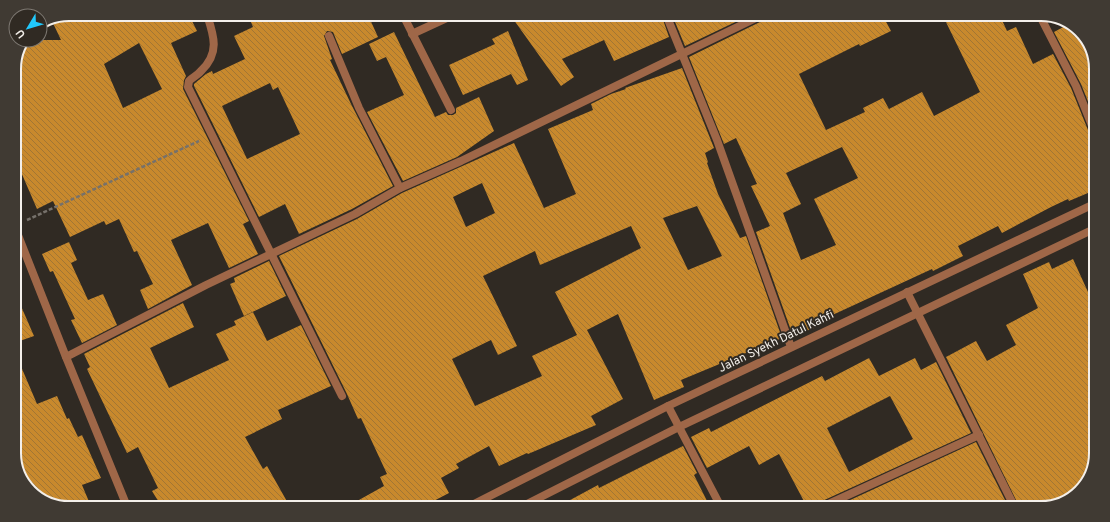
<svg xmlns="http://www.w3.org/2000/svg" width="1110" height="522" viewBox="0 0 1110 522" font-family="Overpass,sans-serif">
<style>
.building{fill:url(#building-back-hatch);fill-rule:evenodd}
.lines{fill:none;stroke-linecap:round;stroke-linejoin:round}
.path{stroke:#76716b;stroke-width:2.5;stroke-dasharray:4 2;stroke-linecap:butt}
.minor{stroke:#9f6748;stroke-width:8}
.tertiary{stroke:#9f6748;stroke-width:8}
.labels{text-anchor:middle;stroke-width:4;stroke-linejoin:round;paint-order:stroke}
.street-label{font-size:12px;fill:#f3efea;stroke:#302a23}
.rim{fill:none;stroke:#f3efea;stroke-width:2}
</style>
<defs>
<pattern id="building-back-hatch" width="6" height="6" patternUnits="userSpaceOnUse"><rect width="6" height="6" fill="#c8892d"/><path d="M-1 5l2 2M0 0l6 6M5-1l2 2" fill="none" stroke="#a27634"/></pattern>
</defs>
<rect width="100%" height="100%" fill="#302a23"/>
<g class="building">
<path d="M69 14 189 15 197 31 171 43 186 76 184 80 183 89 249 221 243 224 258 254 229 268 208 223 171 240 192 285 148 309 140 290 153 284 137 251 134 252 119 219 106 225 104 221 70 237 53 201 37 209 21 172 14 175V66L26 40H61L52 21ZM139 43 162 89 123 108 104 64Z"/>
<path d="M248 15H368L378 37 342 54 333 32 327 31 324 36 332 59 330 60 351 104 393 186 352 209 299 234 285 204 259 217 194 86V84L206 74 212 71 213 74 245 59 234 36 253 27ZM270 83 273 90 278 87 300 134 247 159 222 106Z"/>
<polygon points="511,16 662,17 669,37 614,61 604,40 562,59 574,77 561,86"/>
<polygon points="673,17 746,17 685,46"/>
<path d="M763 17 884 18 891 31 860 46 859 44 799 74 826 130 865 112 863 108 883 98 889 109 922 92 934 116 980 92 944 18H1001L1007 31 1016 27 1033 64 1053 54 1071 88 1090 135 1095 138V190L1069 201 1068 199 1051 207 1002 233 998 226 958 246 963 256 933 271 932 269 813 324 814 328 793 336 756 232 770 226 751 186 757 184 736 138 724 144 689 57 760 22ZM842 147 858 178 814 199 836 245 801 260 783 213 801 204 786 173Z"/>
<polygon points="1069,24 1087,38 1096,66 1095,119 1081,84 1054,32"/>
<polygon points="508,31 528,80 517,85 511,74 463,95 449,65 495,44 492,39"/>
<polygon points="394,32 435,117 446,112 448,115 453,115 456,113 456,108 479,97 494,131 457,157 403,181 367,112 404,95 386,57 377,61 369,44"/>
<path d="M682 68 714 148 705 153 708 162 707 163 718 194 740 238 746 236 782 338 681 380 684 387 654 400 618 314 587 330 623 399 591 416 596 425 528 454 527 453 499 466 489 446 456 464 459 468 441 478 449 493 426 505H350L384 486 380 477 387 474 361 418 358 419 347 394 279 256 357 219 402 193 514 143 544 208 576 194 548 129 593 110 591 104 611 94 626 89 625 88ZM482 183 495 213 466 227 453 197ZM697 206 722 256 688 270 663 218ZM631 226 641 248 555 292 577 335 532 356 542 376 475 406 452 359 491 340 498 355 517 346 483 276 535 251 540 265Z"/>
<polygon points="69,242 77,260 71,263 88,300 103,294 117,325 82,343 71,320 75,319 53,271 50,272 42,254"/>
<polygon points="1073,259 1088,292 1094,290 1092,474 1072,499 1041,508 1020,508 946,357 976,341 987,361 1016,345 1006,325 1038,308 1023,274 1049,262 1052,269"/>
<polygon points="269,261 286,296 244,316 230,284 235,282 234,278"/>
<polygon points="14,290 34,336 14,343"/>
<polygon points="183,303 194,327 150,348 169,388 229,360 216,334 236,325 234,321 253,312 267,341 301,325 331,386 278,410 282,419 245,437 263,469 267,466 289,505 160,504 152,491 158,488 138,447 127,453 87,369 90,367 84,354"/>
<polygon points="14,350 37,404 57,396 67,419 69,418 78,437 82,435 101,478 82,485 90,504 48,504 23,484 14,457"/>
<path d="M869 358 879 376 915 358 921 370 936 362 971 433 820 502 817 507H807L779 454 759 465 749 446 707 468 691 437 709 428 711 432 822 376 825 381ZM890 396 913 439 849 472 827 428Z"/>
<polygon points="976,442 1009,508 835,507"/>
<polygon points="683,446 697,473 694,475 710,507 559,506 598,485 599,488"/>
</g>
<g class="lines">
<polyline class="path" points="27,220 199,141"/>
<g class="minor">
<path d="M207 15C214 36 220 53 201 71 198 75 193 77 189 81L188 87 342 396"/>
<polyline points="403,15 451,110"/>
<polyline points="667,17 717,140 791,347"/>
<polyline points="1041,18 1076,86 1095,133"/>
<polyline points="412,34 451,16"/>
<polyline points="329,36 359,108 400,188"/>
<polyline points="14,225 66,357 126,504"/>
<polyline points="907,292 1015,508"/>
<polyline points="66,357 206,285 355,214 400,188 461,161 758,17"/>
<polyline points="679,427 721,507"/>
<polyline points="822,507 979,435"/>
</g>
<g class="tertiary">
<polyline points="668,406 679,427"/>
<polyline points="470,506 668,406 1094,204"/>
<polyline points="523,506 679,427 1094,229"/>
</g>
</g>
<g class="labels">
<g class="street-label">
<text transform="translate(776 341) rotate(-26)" y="4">Jalan Syekh Datul Kahfi</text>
</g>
</g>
<path d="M0 0H1110V522H0ZM69 21H1041A48 48 0 0 1 1089 69V453A48 48 0 0 1 1041 501H69A48 48 0 0 1 21 453V69A48 48 0 0 1 69 21Z" fill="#403a33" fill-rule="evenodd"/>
<path class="rim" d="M69 21H1041A48 48 0 0 1 1089 69V453A48 48 0 0 1 1041 501H69A48 48 0 0 1 21 453V69A48 48 0 0 1 69 21Z"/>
<g transform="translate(28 28) rotate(232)"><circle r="19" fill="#302a23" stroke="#7e7973"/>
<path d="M0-3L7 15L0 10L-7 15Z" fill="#21c9fd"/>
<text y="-6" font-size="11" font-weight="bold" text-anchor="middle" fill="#f3efea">U</text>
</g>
</svg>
